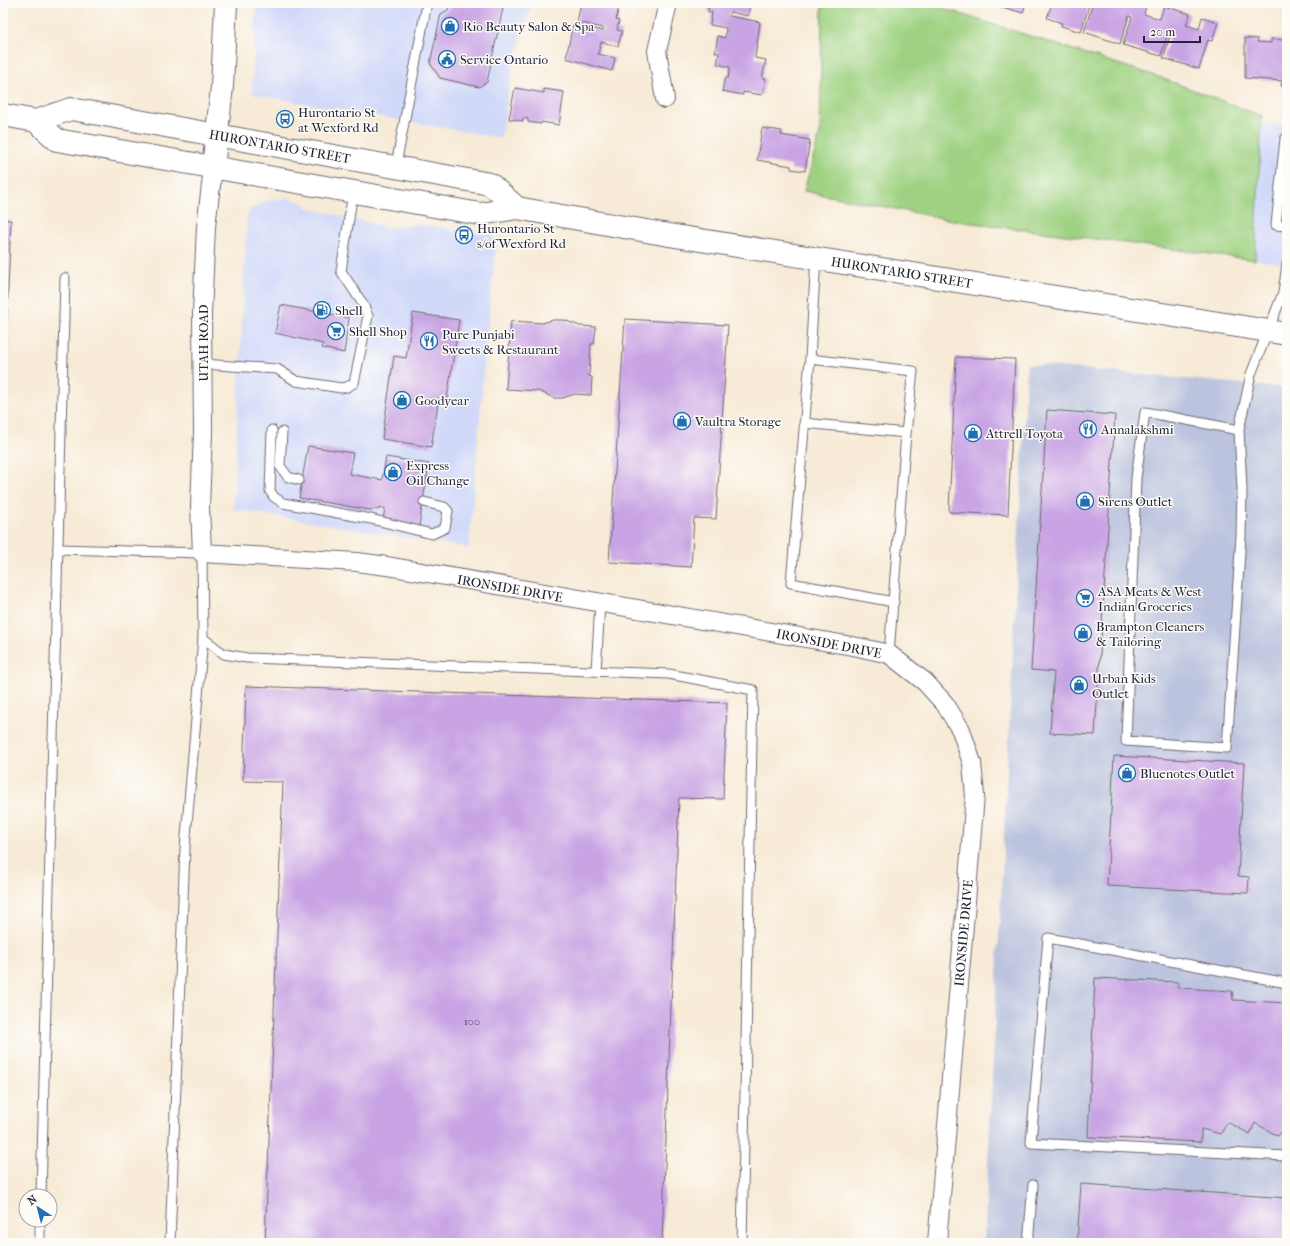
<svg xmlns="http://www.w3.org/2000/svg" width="1290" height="1246" viewBox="0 0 1290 1246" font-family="'IM FELL French Canon',serif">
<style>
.built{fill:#d1d9f9}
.industrial{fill:#bbc3de}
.green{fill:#9ed181;stroke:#607a5e}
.building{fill:#c9a4e4}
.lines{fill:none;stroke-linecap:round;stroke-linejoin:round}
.lane-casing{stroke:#6d6871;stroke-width:11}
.street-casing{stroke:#6d6871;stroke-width:20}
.secondary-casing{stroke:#6d6871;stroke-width:24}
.primary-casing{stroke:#6d6871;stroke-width:24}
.lane{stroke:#fff;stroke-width:9}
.street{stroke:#fff;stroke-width:18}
.secondary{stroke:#fff;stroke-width:22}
.primary{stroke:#fff;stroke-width:22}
.labels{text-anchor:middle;stroke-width:3;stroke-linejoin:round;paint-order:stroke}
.number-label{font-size:11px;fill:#4c4265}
.poi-label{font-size:13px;fill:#22223b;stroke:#fdfcf7;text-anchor:start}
.street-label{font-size:13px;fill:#22223b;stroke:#fdfcf7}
</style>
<rect width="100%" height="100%" fill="#fdfcf7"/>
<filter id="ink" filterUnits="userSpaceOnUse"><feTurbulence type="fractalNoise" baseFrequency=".025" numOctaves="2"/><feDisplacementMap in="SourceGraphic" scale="8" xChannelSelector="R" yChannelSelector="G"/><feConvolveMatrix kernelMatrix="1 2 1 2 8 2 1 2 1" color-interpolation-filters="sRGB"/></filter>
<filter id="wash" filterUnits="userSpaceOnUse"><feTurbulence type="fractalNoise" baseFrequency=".012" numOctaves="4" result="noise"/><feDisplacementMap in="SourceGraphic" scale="16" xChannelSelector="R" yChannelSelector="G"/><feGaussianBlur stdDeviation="0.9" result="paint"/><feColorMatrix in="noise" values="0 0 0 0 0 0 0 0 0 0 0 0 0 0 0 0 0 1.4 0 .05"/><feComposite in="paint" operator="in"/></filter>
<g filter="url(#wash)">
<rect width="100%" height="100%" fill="#f7ead6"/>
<g class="built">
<polygon points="256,3 532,3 513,65 501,138 252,94"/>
<polygon points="1262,123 1287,126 1287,264 1255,260"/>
<polygon points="288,198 303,203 308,208 390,228 418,224 458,231 457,238 470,240 472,233 491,234 494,240 496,249 491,288 469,548 233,509 247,217 250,210 261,203 270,200"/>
</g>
<polygon class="industrial" points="1027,364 1287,388 1287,1243 984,1243"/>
<polygon class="green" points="822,3 926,3 1159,77 1262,116 1255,260 951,220 804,191 820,133"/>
<g id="blocks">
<g class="building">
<polygon points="450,3 504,3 487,82 479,87 440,78 430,63 441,14 448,10"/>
<polygon points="581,3 623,3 622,6 619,6 616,20 619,21 617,30 622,31 618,46 601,42 598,54 615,58 612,71 566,58 573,24 603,31 603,28 577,22"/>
<polygon points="709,3 750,3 748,16 730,12 729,16 760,22 755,58 766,60 762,78 766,79 762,95 743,92 743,95 722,91 725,78 728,78 730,67 717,64 719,53 715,52 718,36 725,38 726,28 710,25 712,12 708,12"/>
<polygon points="988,3 1026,3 1023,13"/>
<polygon points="1052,3 1119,4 1119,3 1147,3 1144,14 1160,19 1164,6 1190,14 1186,25 1199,29 1202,17 1218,22 1212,41 1208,40 1199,69 1163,58 1172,30 1169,29 1161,56 1123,45 1132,17 1129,16 1120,44 1084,32 1092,6 1089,5 1081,32 1061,26 1062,23 1047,18"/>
<polygon points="1245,38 1258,39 1257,42 1271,43 1271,39 1285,40 1285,45 1287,45 1287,86 1281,86 1282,81 1245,78"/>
<polygon points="515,88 544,93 544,89 564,92 559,125 541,122 541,124 528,122 528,119 523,118 523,121 509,119"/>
<polygon points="762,128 782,131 781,135 810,140 805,171 791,169 791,166 757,160"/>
<polygon points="3,220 11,220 4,385 3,385"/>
<polygon points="281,305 349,318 344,353 322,348 323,344 275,333"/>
<polygon points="413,313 459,320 447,399 439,398 431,447 382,439 394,356 406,358"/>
<polygon points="625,319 728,325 716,519 694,518 691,567 609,562"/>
<polygon points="553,320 564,320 580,326 596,327 594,344 591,344 589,376 592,377 591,395 575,394 563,398 554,398 538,391 506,389 511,321 542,323"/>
<polygon points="956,357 1015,359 1008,515 949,512"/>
<polygon points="1047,410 1115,415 1095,735 1050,733 1054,672 1031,670"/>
<polygon points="308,446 353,453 349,474 382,480 386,457 429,464 419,526 383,520 385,508 370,510 299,498"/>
<polygon points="246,686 727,703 723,799 679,798 662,1243 265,1243 283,782 243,781"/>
<polygon points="1114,756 1244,763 1238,876 1249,877 1248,893 1107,886"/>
<polygon points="1095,978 1178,982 1178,988 1232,991 1233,1000 1287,1003 1287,1125 1278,1136 1255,1123 1250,1134 1227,1122 1221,1134 1201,1129 1201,1142 1088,1137"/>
<polygon points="1081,1184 1287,1198 1287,1243 1077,1243"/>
</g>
</g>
</g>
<g filter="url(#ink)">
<use href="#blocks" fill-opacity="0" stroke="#6d6871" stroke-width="1"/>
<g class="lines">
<g class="lane-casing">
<g id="lane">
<polyline points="1287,140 1285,139 1276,225 1287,226"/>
<polyline points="396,165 427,3"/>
<polyline points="816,258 810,359 913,371 906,433 889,654"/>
<polyline points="810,359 791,583 894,602"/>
<polyline points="202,364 277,369 296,381 341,388 347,387 354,383 368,316 363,304 341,271 353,192"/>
<polyline points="804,423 906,433"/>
<polyline points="272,430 270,491 274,497 283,503 371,519 432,534 445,528 448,511 444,507 424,502"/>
<polyline points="1239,430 1145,412 1136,478 1126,741 1227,748 1241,536 1242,489 1239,430 1251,374 1283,293 1287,264"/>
<polyline points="282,432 280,466 288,477 299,480"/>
<polyline points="58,549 202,553 203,638 185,848 170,1243"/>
<polyline points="203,638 224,654 247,658 669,674 753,690 742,1243"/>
<polyline points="596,671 600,603"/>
<polyline points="1287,983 1048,938 1031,1143 1287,1156"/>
<polyline points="41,1196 65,278"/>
<polyline points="40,1243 40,1220"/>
<polyline points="1028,1243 1033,1185"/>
</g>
</g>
<g class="street-casing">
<g id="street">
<polyline points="665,99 657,51 668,3"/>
<polyline points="213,168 206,227 202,314 203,433 200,506 202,553 357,562 387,566 858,647 889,654 925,682 945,704 961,730 972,763 975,796 937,1243"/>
</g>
</g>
<g class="secondary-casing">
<polyline id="secondary" points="213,168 222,87 226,3"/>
</g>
<g class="primary-casing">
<g id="primary">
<polyline points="3,115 36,121 71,109 490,184 517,208"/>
<polyline points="36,121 57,140 480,214 517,208 669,235 1287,334"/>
</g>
</g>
<use href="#lane" class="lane"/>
<use href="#street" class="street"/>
<use href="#secondary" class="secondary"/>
<use href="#primary" class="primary"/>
</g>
</g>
<defs>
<g id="shop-ring" transform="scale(0.9)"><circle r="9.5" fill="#fdfcf7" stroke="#1f6fb2" stroke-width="1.5"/><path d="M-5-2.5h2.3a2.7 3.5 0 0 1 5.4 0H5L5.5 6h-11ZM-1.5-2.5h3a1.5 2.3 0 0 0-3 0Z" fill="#1f6fb2"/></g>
<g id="civic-ring" transform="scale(0.9)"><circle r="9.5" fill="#fdfcf7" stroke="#1f6fb2" stroke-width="1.5"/><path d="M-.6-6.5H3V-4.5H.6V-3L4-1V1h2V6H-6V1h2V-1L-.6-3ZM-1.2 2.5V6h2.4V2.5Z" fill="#1f6fb2"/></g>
<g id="bus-ring" transform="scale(0.9)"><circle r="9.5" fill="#fdfcf7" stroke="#1f6fb2" stroke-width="1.5"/><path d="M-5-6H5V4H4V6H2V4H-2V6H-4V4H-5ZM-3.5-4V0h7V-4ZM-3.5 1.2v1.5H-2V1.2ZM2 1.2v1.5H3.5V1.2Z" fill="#1f6fb2"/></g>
<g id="fuel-ring" transform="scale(0.9)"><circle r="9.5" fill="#fdfcf7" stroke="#1f6fb2" stroke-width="1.5"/><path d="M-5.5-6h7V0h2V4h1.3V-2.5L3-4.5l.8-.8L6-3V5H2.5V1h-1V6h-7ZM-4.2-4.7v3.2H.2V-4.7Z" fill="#1f6fb2"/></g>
<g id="supermarket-ring" transform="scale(0.9)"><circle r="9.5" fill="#fdfcf7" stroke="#1f6fb2" stroke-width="1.5"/><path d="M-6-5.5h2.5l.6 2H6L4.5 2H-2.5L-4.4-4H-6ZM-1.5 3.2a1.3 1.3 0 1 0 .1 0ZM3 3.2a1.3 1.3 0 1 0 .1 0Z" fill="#1f6fb2"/></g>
<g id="restaurant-ring" transform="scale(0.9)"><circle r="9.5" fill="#fdfcf7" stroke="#1f6fb2" stroke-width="1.5"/><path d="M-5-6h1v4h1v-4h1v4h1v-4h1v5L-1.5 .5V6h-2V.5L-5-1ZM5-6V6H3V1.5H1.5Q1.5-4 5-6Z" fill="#1f6fb2"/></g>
</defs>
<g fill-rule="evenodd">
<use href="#shop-ring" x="450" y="26"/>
<use href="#civic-ring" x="447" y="59"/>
<use href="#bus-ring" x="285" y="119"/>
<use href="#bus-ring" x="464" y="235"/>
<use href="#fuel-ring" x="322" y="310"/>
<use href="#supermarket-ring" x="336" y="331"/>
<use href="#restaurant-ring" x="429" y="341"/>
<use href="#shop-ring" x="402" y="400"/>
<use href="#shop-ring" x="682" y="421"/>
<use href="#restaurant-ring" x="1088" y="429"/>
<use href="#shop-ring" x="973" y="433"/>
<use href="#shop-ring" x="393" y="472"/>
<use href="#shop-ring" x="1085" y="501"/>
<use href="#supermarket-ring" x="1085" y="598"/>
<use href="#shop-ring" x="1083" y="633"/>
<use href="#shop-ring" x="1079" y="685"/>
<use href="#shop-ring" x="1127" y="773"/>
</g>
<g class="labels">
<g class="number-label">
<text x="472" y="1025">100</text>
</g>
<g class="poi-label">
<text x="463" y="31">Rio Beauty Salon &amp; Spa</text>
<text x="460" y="64">Service Ontario</text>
<text x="298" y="117">Hurontario St<tspan x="298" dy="15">at Wexford Rd</tspan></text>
<text x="477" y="233">Hurontario St<tspan x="477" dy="15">s/of Wexford Rd</tspan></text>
<text x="335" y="315">Shell</text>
<text x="349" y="336">Shell Shop</text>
<text x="442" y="339">Pure Punjabi<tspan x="442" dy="15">Sweets &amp; Restaurant</tspan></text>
<text x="415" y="405">Goodyear</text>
<text x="695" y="426">Vaultra Storage</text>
<text x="1101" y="434">Annalakshmi</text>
<text x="986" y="438">Attrell Toyota</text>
<text x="406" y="470">Express<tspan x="406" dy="15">Oil Change</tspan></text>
<text x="1098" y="506">Sirens Outlet</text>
<text x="1098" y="596">ASA Meats &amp; West<tspan x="1098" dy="15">Indian Groceries</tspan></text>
<text x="1096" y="631">Brampton Cleaners<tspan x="1096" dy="15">&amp; Tailoring</tspan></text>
<text x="1092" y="683">Urban Kids<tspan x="1092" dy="15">Outlet</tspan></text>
<text x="1140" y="778">Bluenotes Outlet</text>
</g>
<g class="street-label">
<text transform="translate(280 146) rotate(10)" y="5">HURONTARIO STREET</text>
<text transform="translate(902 272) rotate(9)" y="5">HURONTARIO STREET</text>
<text transform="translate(203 343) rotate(-90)" y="5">UTAH ROAD</text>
<text transform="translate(510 588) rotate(10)" y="5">IRONSIDE DRIVE</text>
<text transform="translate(829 643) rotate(11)" y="5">IRONSIDE DRIVE</text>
<text transform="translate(963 933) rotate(-85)" y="5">IRONSIDE DRIVE</text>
</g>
</g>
<rect width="1290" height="1246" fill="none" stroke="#fdfcf7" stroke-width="16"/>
<g transform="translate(38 1208) rotate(324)"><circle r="19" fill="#fdfcf7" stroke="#a5a5ac"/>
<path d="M0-3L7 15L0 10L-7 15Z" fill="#1f6fb2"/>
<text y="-6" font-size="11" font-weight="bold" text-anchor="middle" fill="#22223b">N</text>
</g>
<path d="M1144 36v6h56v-6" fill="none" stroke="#22223b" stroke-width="2"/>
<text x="1150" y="36" font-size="12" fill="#22223b" stroke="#fdfcf7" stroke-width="3" paint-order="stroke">20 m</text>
</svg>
